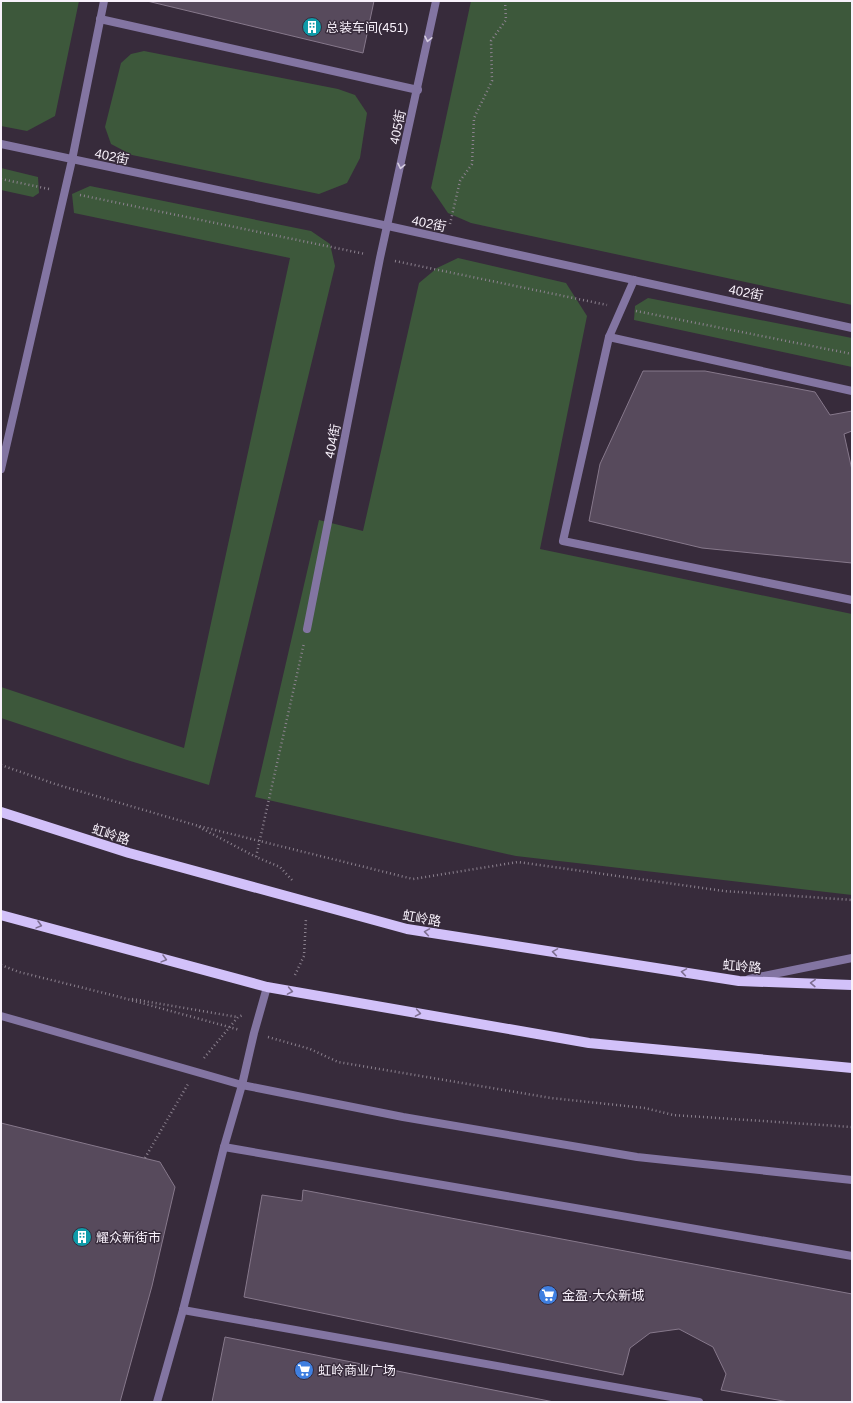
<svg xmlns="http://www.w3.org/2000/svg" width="853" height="1403" viewBox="0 0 853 1403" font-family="Helvetica,'Noto Sans SC',sans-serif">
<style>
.green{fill:#3d583b}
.building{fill:#574a5c;stroke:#86788b}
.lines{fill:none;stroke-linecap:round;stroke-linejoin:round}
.path{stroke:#8c828f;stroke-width:2.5;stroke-dasharray:1 3;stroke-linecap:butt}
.service{stroke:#8375a2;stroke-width:8}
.minor{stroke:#8375a2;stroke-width:8}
.primary{stroke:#d2c1f9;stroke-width:10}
.oneway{stroke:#d5cce0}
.oneway2{stroke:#7d6e90}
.labels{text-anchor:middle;stroke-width:3;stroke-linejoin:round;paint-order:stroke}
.poi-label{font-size:13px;fill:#f8f1fb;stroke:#372b3b;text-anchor:start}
.street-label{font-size:13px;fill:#f8f1fb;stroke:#372b3b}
</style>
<rect width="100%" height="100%" fill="#372b3b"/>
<g class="green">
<polygon points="1,1 79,1 55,116 27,131 1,126"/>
<polygon points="471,1 852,1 852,305 471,223 448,213 431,188"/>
<polygon points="144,51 338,89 355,95 367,113 360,158 347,183 319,194 132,155 111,144 105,127 121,63 131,54"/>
<polygon points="1,168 38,177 39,193 33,197 1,190"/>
<polygon points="90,186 311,231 330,244 335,266 209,785 127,760 1,718 1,687 184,748 290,258 74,213 72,194"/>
<polygon points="458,258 566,283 587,316 540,549 852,614 852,895 516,856 255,797 319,520 363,531 419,283 437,268"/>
<polygon points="648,298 852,338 852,367 634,320 635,306"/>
</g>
<g class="building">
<polygon points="147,1 374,1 363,53"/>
<polygon points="643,371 705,371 815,392 830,415 852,411 852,431 844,434 852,470 852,563 702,548 589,521 600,464"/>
<polygon points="1,1123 160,1162 175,1187 152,1286 120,1402 1,1402"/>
<polygon points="303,1190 852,1294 852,1402 789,1402 721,1390 726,1374 713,1347 679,1329 650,1333 630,1348 623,1375 244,1297 262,1195 302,1201"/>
<polygon points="225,1337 554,1402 212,1402"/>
</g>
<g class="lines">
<g class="path">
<polyline points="1,179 49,189"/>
<polyline points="80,195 365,254"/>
<polyline points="450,224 460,181 472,164 474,118 492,81 491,41 506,20 505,1"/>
<polyline points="395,261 607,305"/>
<polyline points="636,311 852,354"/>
<polyline points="1,765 55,784 195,825 413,879 518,862 724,891 852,900"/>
<polyline points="199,827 256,857"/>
<polyline points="292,880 280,867 256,857 304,643"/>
<polyline points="1,965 19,972 116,996 240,1030"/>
<polyline points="295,975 304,956 306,918"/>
<polyline points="132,999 237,1017"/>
<polyline points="268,1037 310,1049 338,1062 551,1098 645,1108 673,1115 852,1127"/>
<polyline points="204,1058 238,1017 243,1015"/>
<polyline points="145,1158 188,1084"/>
</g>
<g class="service">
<polyline points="100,19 418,90"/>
<polyline points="1,144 388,226 852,328"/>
<polyline points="634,280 609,337 563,541 852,600"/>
<polyline points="609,337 852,391"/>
<polyline points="1,469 72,160 104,1"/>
<polyline points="307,629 380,258 436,1"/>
<polyline points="749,979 852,958"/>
<polyline points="1,1016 242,1085 403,1117 637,1157 852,1180"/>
<polyline points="224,1147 852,1256"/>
<polyline points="183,1310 699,1402"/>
</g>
<polyline class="minor" points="157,1402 183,1310 224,1147 242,1085 254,1033 267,987"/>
<g class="primary">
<polyline points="1,812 129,853 407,929 739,981 852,985"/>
<polyline points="1,915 267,987 589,1043 852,1068"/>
</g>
</g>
<defs><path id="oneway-chevron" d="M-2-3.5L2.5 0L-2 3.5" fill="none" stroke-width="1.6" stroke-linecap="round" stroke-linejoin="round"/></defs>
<g class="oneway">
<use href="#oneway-chevron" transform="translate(428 39) rotate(102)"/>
<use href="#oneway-chevron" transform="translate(401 166) rotate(102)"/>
</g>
<g class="oneway2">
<use href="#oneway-chevron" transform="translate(39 925) rotate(15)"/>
<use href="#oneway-chevron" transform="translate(427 932) rotate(-171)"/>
<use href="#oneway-chevron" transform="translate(555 952) rotate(-171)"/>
<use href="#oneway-chevron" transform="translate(164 959) rotate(15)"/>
<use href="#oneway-chevron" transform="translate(684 972) rotate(-171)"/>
<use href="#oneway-chevron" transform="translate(813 983) rotate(-178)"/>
<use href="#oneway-chevron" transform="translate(290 991) rotate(10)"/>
<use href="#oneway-chevron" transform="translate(418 1013) rotate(10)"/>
</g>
<defs>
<g id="building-disc" transform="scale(1)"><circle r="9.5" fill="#0f9aa8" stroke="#372b3b"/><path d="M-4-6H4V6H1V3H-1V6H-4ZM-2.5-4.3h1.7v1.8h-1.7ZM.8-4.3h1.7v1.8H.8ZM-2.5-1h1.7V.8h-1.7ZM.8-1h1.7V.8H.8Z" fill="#fff"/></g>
<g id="supermarket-disc" transform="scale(1)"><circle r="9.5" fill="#3f7fe0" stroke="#372b3b"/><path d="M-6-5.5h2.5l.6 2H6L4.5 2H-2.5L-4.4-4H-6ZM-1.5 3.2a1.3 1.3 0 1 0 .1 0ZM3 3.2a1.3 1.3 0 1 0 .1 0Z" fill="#fff"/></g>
</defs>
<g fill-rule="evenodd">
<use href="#building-disc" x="312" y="27"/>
<use href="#building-disc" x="82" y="1237"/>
<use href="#supermarket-disc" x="548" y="1295"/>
<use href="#supermarket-disc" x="304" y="1370"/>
</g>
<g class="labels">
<g class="poi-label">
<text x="326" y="32">总装车间(451)</text>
<text x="96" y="1242">耀众新街市</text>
<text x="562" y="1300">金盈·大众新城</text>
<text x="318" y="1375">虹岭商业广场</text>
</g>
<g class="street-label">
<text transform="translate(397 127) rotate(-78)" y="5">405街</text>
<text transform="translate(112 156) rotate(12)" y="5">402街</text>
<text transform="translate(429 223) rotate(12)" y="5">402街</text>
<text transform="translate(746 292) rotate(12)" y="5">402街</text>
<text transform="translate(332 441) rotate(-79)" y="5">404街</text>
<text transform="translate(111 834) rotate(18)" y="5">虹岭路</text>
<text transform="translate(422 918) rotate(10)" y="5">虹岭路</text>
<text transform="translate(742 966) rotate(5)" y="5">虹岭路</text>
</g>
</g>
<rect width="853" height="1403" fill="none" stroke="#f8f1fb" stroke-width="4"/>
</svg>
